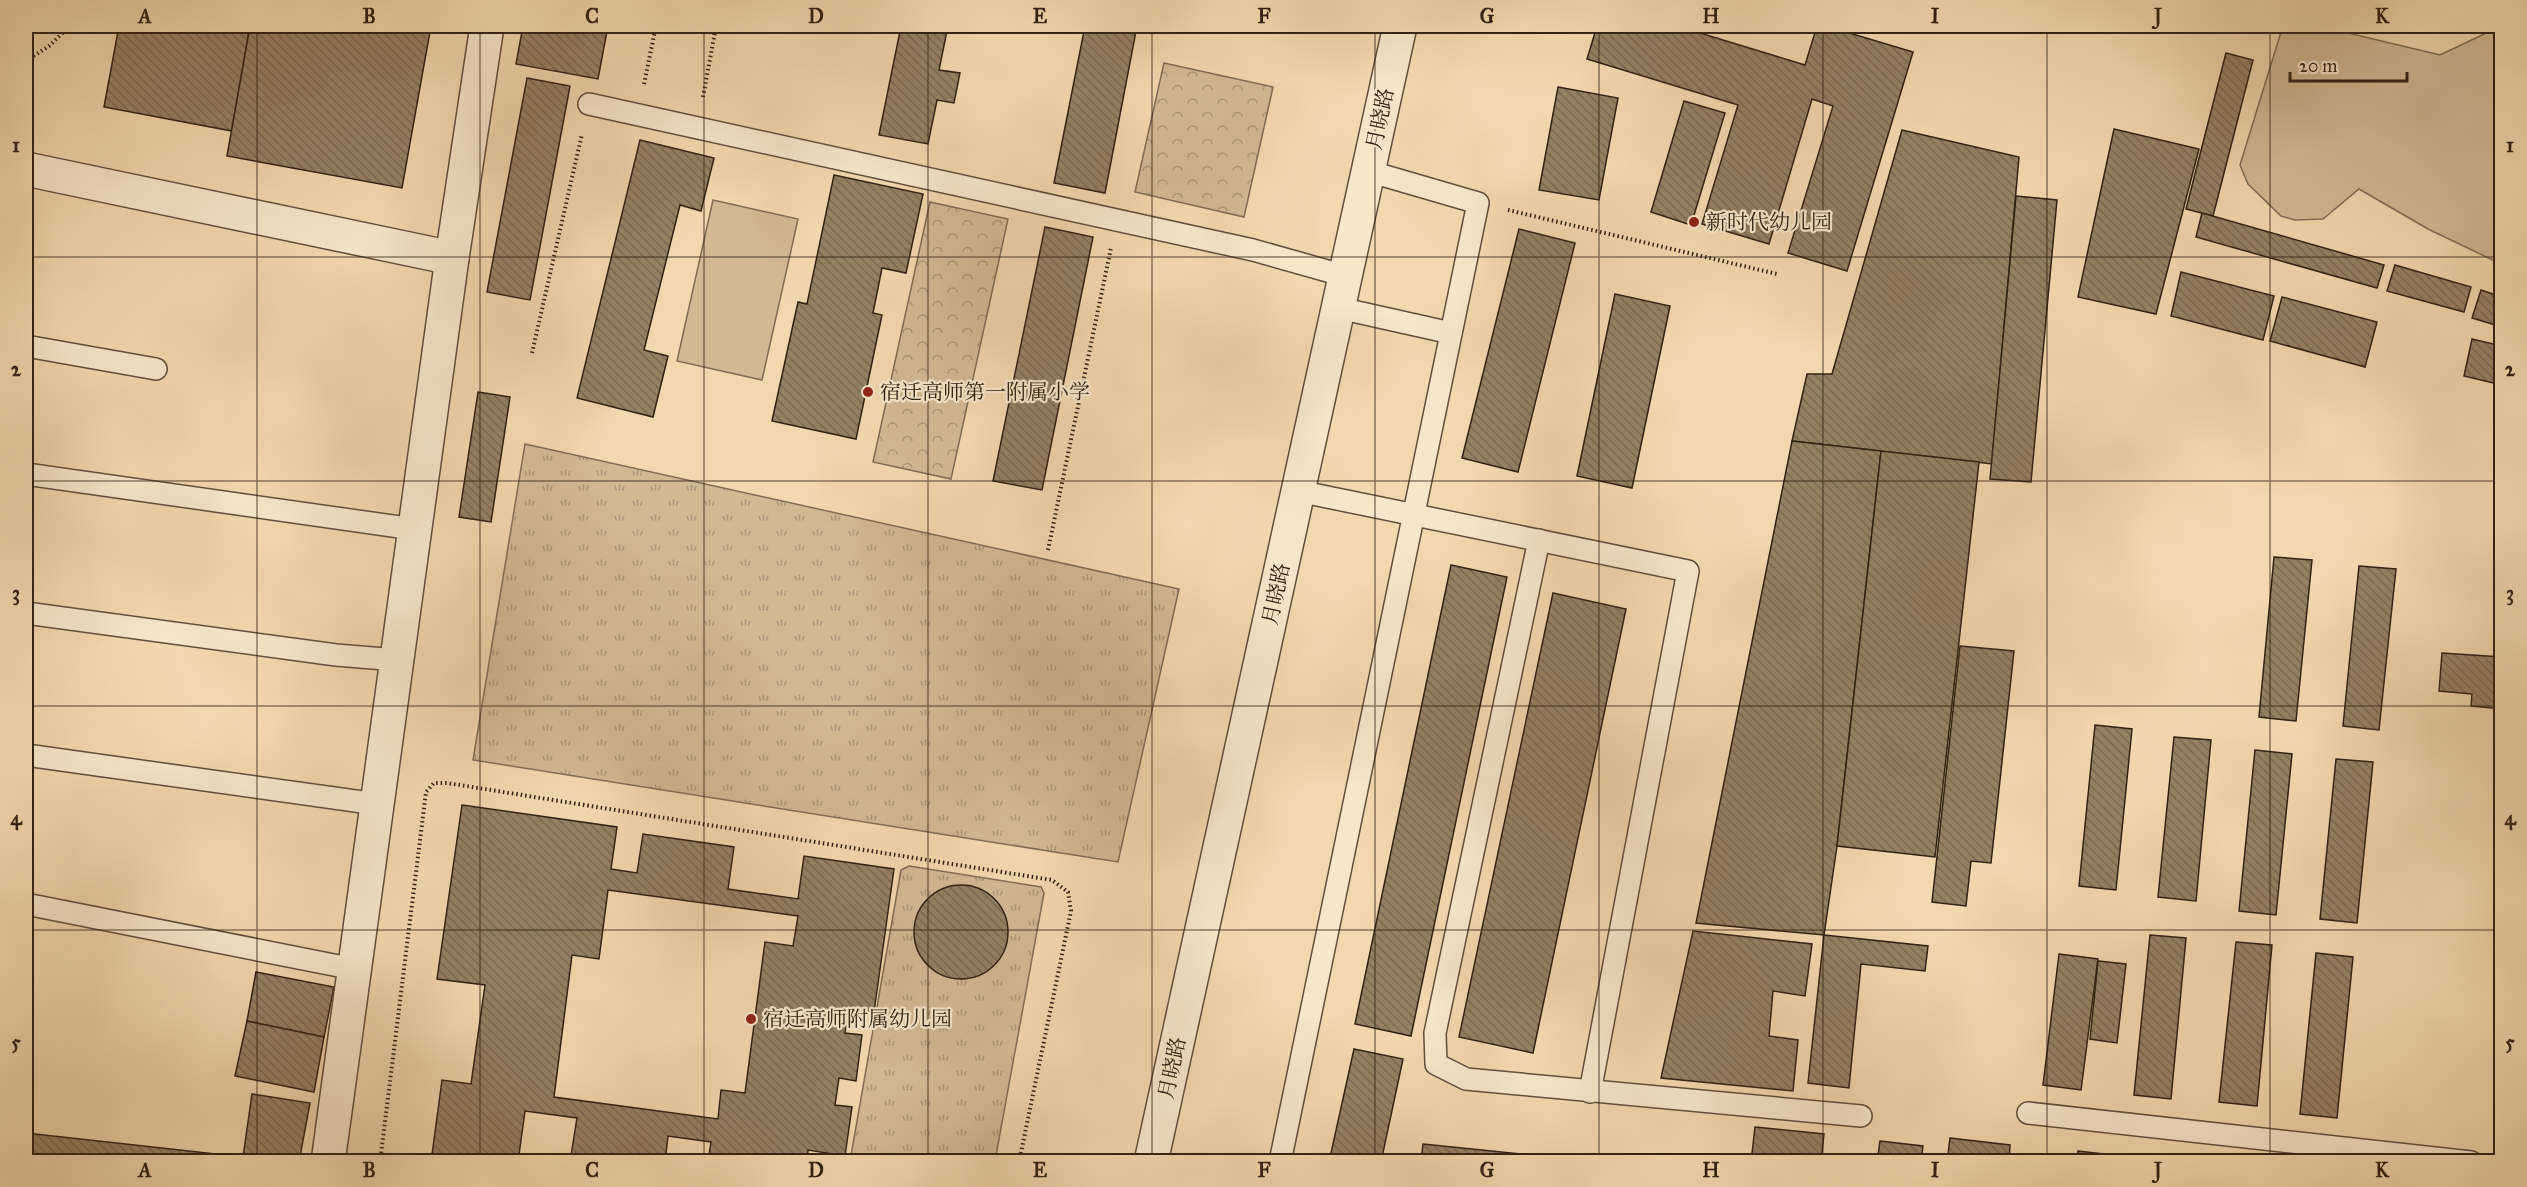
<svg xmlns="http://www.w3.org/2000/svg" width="2527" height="1187" viewBox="0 0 2527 1187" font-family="'IM FELL Great Primer','Noto Serif SC',serif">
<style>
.grass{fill:#d1b994;stroke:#806d54;stroke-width:1.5}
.forest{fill:url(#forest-crowns);stroke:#806d54;stroke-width:1.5}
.park{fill:url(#park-tufts);stroke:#806d54;stroke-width:1.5}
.building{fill:url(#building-back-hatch);stroke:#302113;stroke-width:1.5;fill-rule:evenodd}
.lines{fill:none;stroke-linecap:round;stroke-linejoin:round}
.service-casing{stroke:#604f3a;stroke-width:24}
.minor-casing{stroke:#604f3a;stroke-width:36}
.tertiary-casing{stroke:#604f3a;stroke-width:36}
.path{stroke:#302113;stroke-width:4;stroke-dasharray:1.5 3;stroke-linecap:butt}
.service{stroke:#f7e6ca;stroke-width:21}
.minor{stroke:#f7e6ca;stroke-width:33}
.tertiary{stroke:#f7e6ca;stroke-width:33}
.grid{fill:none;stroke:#302113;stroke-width:1.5;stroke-opacity:0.55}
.poi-dot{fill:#8f2418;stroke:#f7e6ca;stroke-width:2}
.labels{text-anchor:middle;stroke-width:4.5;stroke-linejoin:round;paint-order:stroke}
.street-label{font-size:21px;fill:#302113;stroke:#f7e6ca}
.poi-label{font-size:21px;fill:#302113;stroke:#f7e6ca;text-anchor:start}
.neatline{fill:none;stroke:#302113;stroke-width:2}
.grid-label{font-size:20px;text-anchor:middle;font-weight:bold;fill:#302113}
</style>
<defs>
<pattern id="forest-crowns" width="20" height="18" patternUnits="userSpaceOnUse" patternTransform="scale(1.5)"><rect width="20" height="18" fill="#d1b994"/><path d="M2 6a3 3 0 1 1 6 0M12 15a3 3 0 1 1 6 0" fill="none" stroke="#aa9678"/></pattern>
<pattern id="park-tufts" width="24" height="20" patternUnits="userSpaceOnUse" patternTransform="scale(1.5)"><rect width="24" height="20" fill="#d1b994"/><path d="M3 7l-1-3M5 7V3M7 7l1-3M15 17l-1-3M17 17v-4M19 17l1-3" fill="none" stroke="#aa9678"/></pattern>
<pattern id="building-back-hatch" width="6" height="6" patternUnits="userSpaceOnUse" patternTransform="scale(1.5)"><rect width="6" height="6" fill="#958064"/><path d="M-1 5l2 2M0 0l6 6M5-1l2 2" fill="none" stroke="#7a6851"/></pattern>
</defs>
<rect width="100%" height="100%" fill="#f2d8ae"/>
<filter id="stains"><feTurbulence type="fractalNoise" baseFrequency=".00333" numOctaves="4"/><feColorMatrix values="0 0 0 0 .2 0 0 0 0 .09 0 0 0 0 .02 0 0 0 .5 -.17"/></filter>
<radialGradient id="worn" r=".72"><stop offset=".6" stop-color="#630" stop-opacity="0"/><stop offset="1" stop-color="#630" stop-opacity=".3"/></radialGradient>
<g class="grass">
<polygon points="2287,26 2319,26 2440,55 2501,26 2501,264 2428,229 2359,189 2323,219 2295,220 2281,216 2248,184 2240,165 2281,32"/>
<polygon points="713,200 798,219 762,380 677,361"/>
</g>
<g class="forest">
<polygon points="1164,63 1273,87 1244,217 1135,192"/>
<polygon points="930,202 1008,219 951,479 873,462"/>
</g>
<g class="park">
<polygon points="525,444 1179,589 1118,862 473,760"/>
<polygon points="909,866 1041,887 1044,893 995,1161 850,1161 901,870"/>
</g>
<g class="building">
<polygon points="119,26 250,26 232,131 104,107"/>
<polygon points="250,26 431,26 402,188 227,156"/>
<polygon points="523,26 608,26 598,79 516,64"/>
<polygon points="901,26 948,26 939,70 960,73 954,103 937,100 928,144 879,135"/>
<polygon points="1085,26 1137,26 1105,193 1054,183"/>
<polygon points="1597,26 1677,26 1805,65 1817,26 1826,26 1913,52 1847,271 1788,253 1833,106 1812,99 1769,244 1702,224 1738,105 1587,59"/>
<polygon points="2226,53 2253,60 2213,216 2186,209"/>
<polygon points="527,78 570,86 530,300 487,292"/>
<polygon points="1558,87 1618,98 1599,200 1539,190"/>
<polygon points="1684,101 1725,113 1691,225 1651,212"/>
<polygon points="2114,129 2199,149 2156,314 2078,297"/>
<polygon points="1902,130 2019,157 1992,464 1792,441 1807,374 1832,374"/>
<polygon points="640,140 714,158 701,211 680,205 644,350 668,356 653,417 577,398"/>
<polygon points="834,175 923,194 906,273 882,268 873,313 882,315 856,439 772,421 798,302 807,304"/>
<polygon points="2016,196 2057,200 2031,482 1990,479"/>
<polygon points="2202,213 2384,265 2377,288 2196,237"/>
<polygon points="1045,227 1093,237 1042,490 993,481"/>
<polygon points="1519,229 1575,243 1518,472 1462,458"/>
<polygon points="2395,265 2471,287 2464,312 2387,291"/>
<polygon points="2181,272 2274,296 2263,340 2171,316"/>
<polygon points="2481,290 2502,297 2502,327 2472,318"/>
<polygon points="1615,294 1670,306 1632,488 1577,476"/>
<polygon points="2282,297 2377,322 2365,367 2270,341"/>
<polygon points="2472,339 2502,346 2502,385 2464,376"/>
<polygon points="478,392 510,397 491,522 459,517"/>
<polygon points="1792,441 1881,451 1837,846 1824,935 1696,923"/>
<polygon points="1881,451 1979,462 1935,857 1837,846"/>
<polygon points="2274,557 2312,560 2296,721 2259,717"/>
<polygon points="1451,565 1507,577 1411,1036 1355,1024"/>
<polygon points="2359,566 2396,569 2379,730 2343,726"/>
<polygon points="1553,593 1626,609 1533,1053 1459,1037"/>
<polygon points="1960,646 2014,651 1991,863 1971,861 1966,906 1932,902"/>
<polygon points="2442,653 2502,657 2502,709 2471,706 2472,694 2439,691"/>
<polygon points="2095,725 2132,729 2116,890 2079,886"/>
<polygon points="2174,737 2211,740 2196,901 2158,897"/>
<polygon points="2255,750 2292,754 2276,915 2239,911"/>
<polygon points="2336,759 2373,762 2357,923 2320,919"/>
<path d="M462 805 617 827 611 869 637 873 643 834 734 847 728 889 798 899 804 856 894 869 874 1012 849 1008 845 1033 862 1035 856 1081 839 1078 835 1105 852 1107 845 1156 808 1150 807 1162H708L711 1142 668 1136 665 1162H570L577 1118 525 1111 518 1162H431L442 1080 471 1084 485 985 437 979ZM608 890 798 916 793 946 765 942 745 1093 721 1090 718 1119 554 1097 572 955 599 959Z"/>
<polygon points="2499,857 2502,857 2502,893 2495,892"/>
<circle cx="961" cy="932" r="47"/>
<polygon points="1693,931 1812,944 1805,996 1773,991 1769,1036 1798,1040 1793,1091 1661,1078"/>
<polygon points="1824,935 1928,946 1925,971 1861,964 1849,1088 1808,1083"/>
<polygon points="2150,935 2186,938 2171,1099 2134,1095"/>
<polygon points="2236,942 2272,945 2257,1106 2219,1102"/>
<polygon points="2316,953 2353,957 2337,1118 2300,1114"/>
<polygon points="2059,954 2098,959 2081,1090 2043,1085"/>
<polygon points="2098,961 2126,964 2117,1043 2090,1039"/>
<polygon points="256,972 334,987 324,1037 247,1021"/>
<polygon points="247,1021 324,1037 314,1092 235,1076"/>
<polygon points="1354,1049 1403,1059 1381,1162 1329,1162"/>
<polygon points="252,1094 310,1103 299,1162 243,1157"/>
<polygon points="1755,1127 1824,1134 1821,1162 1751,1162"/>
<polygon points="26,1133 243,1157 282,1162 26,1162"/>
<polygon points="1950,1138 2010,1145 2009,1162 1947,1162"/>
<polygon points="1880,1141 1923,1146 1921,1162 1877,1162"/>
<polygon points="1423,1144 1601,1162 1421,1162"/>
<polygon points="2078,1151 2112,1155 2111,1162 2077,1162"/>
<polygon points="2119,1154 2154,1159 2153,1162 2118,1162"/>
</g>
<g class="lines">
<g class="service-casing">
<g id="service">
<polyline points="589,104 1253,250 1345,276"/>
<polyline points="1339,308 1451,333"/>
<polyline points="26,346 156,369"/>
<polyline points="26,474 414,529"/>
<polyline points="1298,491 1688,571 1590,1092"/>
<polyline points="1539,540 1435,1033 1436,1064 1466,1079 1861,1116"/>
<polyline points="26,613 336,655 397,660"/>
<polyline points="26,755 377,804"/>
<polyline points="26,904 354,969"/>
<polyline points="2028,1113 2471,1162"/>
<polyline points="1280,1162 1478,203 1368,171"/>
</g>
</g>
<g class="minor-casing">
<g id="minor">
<polyline points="26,169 452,258"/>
<polyline points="328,1162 452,258 487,26"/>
</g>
</g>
<g class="tertiary-casing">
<polyline id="tertiary" points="1151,1162 1400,26"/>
</g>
<g class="path">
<polyline points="26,61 49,46 70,26"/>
<polyline points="644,84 656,26"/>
<polyline points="703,97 716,26"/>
<polyline points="1508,210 1777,274"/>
<polyline points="532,353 582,134"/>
<polyline points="1048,550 1111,248"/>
<polyline points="380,1162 426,792 434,783 447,783 1052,880 1068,892 1071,911 1019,1162"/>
</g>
<use href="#service" class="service"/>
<use href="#minor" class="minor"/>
<use href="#tertiary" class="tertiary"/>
</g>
<path class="grid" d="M257 26V1162M480 26V1162M704 26V1162M928 26V1162M1152 26V1162M1375 26V1162M1599 26V1162M1823 26V1162M2047 26V1162M2270 26V1162M26 257H2502M26 481H2502M26 706H2502M26 930H2502"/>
<g class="poi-dot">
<circle cx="1694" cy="222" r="6"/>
<circle cx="868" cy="392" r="6"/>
<circle cx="751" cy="1019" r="6"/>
</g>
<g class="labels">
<g class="street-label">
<text transform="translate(1380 119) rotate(-78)" y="7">月晓路</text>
<text transform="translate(1276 594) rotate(-78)" y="7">月晓路</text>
<text transform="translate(1172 1068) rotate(-78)" y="7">月晓路</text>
</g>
<g class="poi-label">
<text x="1706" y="229">新时代幼儿园</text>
<text x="880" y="399">宿迁高师第一附属小学</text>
<text x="763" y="1026">宿迁高师附属幼儿园</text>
</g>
</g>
<rect width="2527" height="1187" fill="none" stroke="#f2d8ae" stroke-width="66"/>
<path d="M2290 72v9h117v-9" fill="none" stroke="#302113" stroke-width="3"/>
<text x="2299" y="72" font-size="18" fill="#302113" stroke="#f7e6ca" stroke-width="4.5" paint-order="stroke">20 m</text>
<rect x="33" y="33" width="2461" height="1121" class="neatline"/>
<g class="grid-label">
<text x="145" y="23">A</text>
<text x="369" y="23">B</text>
<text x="592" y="23">C</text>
<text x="816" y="23">D</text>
<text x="1040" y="23">E</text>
<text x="1264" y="23">F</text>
<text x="1487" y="23">G</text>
<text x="1711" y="23">H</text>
<text x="1935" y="23">I</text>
<text x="2158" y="23">J</text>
<text x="2382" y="23">K</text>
<text x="16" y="152">1</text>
<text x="2510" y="152">1</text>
<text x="16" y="376">2</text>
<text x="2510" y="376">2</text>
<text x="16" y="600">3</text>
<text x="2510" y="600">3</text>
<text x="16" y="825">4</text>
<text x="2510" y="825">4</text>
<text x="16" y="1049">5</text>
<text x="2510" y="1049">5</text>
<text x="145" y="1177">A</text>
<text x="369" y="1177">B</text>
<text x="592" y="1177">C</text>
<text x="816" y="1177">D</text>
<text x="1040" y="1177">E</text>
<text x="1264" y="1177">F</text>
<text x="1487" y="1177">G</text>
<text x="1711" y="1177">H</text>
<text x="1935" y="1177">I</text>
<text x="2158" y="1177">J</text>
<text x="2382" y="1177">K</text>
</g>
<rect width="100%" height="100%" filter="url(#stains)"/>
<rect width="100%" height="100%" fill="url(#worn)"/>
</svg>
